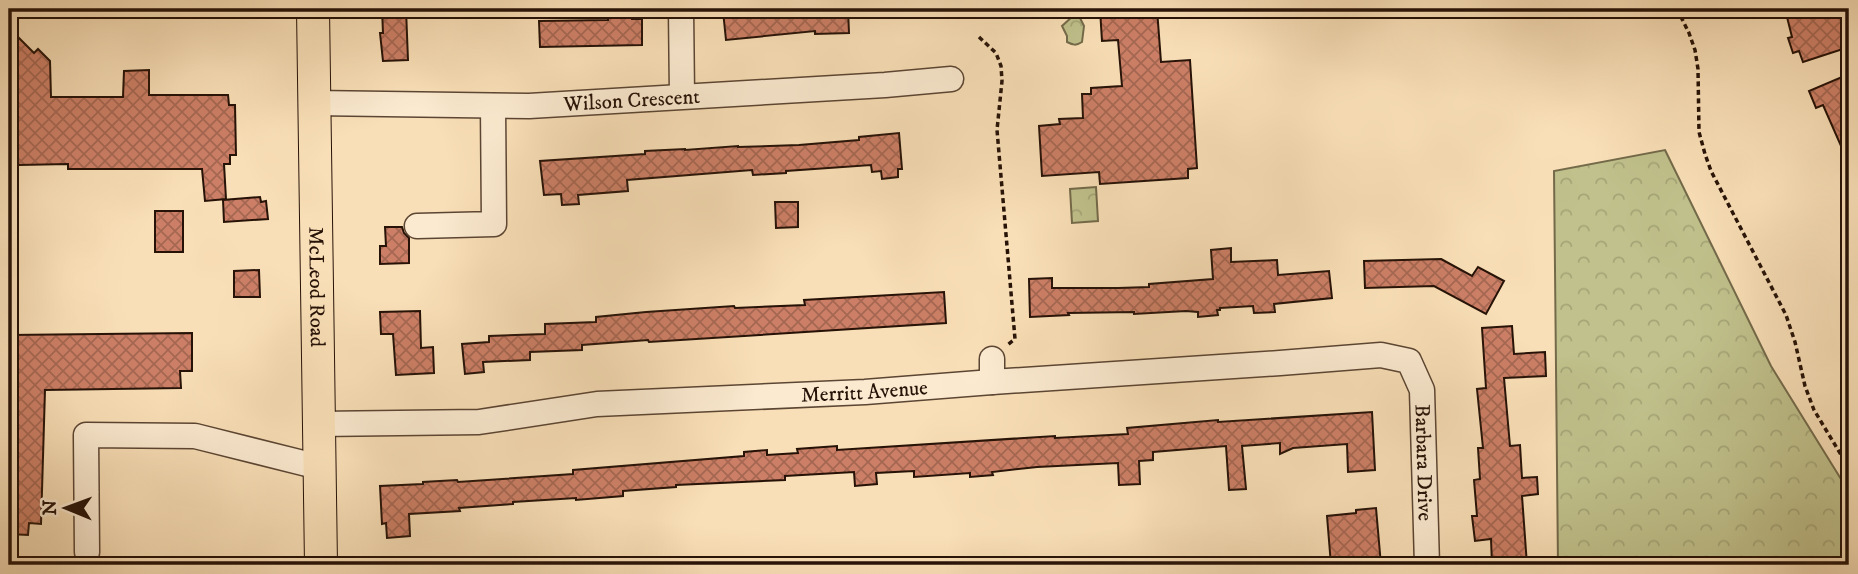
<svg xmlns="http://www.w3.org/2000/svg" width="1858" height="574" viewBox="0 0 1858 574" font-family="'IM FELL DW Pica',serif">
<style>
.forest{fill:url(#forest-crowns);stroke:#736a4a;stroke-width:2}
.building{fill:url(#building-cross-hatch);stroke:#261207;stroke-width:2}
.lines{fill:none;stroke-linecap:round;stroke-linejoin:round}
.minor-casing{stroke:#5b4533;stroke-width:27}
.major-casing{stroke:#261207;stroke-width:34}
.path{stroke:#261207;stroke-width:3.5;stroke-dasharray:5 3.5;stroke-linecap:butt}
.minor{stroke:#fbead0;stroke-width:24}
.major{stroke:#f9dfb7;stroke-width:32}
.labels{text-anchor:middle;stroke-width:5;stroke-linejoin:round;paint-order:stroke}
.street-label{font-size:21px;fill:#261207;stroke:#fbead0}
</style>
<defs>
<pattern id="forest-crowns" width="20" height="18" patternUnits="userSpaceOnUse" patternTransform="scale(1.75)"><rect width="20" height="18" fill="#c0c18c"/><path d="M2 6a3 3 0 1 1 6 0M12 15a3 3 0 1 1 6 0" fill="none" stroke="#a5a577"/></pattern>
<pattern id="building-cross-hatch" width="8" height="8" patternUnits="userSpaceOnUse" patternTransform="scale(1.75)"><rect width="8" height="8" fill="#cc7f66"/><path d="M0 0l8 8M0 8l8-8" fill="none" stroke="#a56752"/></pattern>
</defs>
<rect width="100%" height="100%" fill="#f9dfb7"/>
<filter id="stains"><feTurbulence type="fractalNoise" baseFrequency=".00286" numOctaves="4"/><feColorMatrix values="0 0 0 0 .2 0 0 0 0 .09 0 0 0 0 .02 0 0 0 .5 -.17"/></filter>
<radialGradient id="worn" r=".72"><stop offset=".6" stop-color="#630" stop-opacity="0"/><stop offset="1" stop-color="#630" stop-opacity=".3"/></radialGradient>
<g class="forest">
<path d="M1074 15 1079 16 1084 26 1082 42C1076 46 1073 45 1067 42V36L1062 26Z"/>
<polygon points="1665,150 1771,366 1849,492 1849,565 1558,565 1554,171"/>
<polygon points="1096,187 1098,221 1072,223 1070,189"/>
</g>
<g class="building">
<polygon points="382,9 406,9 408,60 383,61 380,33 383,33"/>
<polygon points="608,9 632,9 632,19 642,19 642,45 540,47 539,21 608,20"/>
<polygon points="748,9 848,9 849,33 815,34 815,31 726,40 723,11"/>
<polygon points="1100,9 1157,9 1161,62 1190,60 1197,168 1188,169 1188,178 1100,184 1099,172 1042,176 1039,126 1060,124 1059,119 1083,118 1082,94 1091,94 1091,88 1122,86 1118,40 1102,41"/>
<polygon points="1785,9 1849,9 1849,47 1803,62 1799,51 1793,53 1788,38 1792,37"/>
<polygon points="9,28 34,53 38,49 50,61 51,97 123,97 124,71 149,70 149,95 228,95 229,105 235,105 236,155 230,155 230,164 224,164 226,199 205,201 202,169 68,169 68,164 19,165 9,156"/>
<polygon points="1849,74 1849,164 1823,105 1816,108 1809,91"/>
<polygon points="899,133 902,169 898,169 898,177 882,179 881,171 872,172 871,165 786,171 786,173 753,175 752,170 627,180 628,191 578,195 579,204 562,205 561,194 544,195 540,161 645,154 645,151 685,149 685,150 738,146 738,147 799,145 859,140 859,137"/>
<polygon points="260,197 261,202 266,201 268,219 224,222 223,200"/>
<polygon points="775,202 798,202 798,227 776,228"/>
<rect x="155" y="211" width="28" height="41"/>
<polygon points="385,227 402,227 404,233 409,238 409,263 380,264 380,246 386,246"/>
<polygon points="1231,248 1231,262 1277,260 1278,275 1329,271 1332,298 1274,304 1275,312 1254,313 1253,306 1220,308 1220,310 1217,310 1218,315 1198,317 1198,312 1186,311 1134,314 1134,312 1068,313 1069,315 1030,317 1029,279 1052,278 1052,288 1118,288 1149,287 1149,284 1213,279 1211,250"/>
<polygon points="1441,259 1472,276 1478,267 1504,281 1486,314 1434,286 1365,288 1364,261"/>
<polygon points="259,270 260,297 234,297 234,271"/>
<polygon points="944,292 946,323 649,342 648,340 582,345 582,350 530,352 530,360 483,362 484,372 465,374 462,344 489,342 489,336 545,334 545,324 596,322 596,317 646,312 734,306 735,308 805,305 804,300"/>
<polygon points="420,311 421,348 433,347 434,373 396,375 393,334 381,334 380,312"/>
<polygon points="1512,326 1514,354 1545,352 1546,376 1504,378 1510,446 1520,445 1522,478 1537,477 1538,494 1522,496 1527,565 1492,565 1491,539 1475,541 1472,516 1477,516 1474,480 1480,479 1478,448 1483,448 1477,389 1486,388 1482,328"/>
<polygon points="192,333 192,371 180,371 181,388 45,390 41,524 29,523 28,535 9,534 9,335"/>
<polygon points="1372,412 1375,470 1348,472 1347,444 1293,448 1280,454 1280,443 1242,446 1246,489 1229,490 1226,446 1153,452 1153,460 1139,461 1140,484 1119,485 1118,463 1037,467 992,472 993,475 970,477 970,473 914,477 914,471 876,473 877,484 855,486 854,472 785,476 785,480 676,485 676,487 623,491 623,496 576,500 576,498 513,502 513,504 459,508 460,511 409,514 410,536 387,538 386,523 382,524 380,486 423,484 423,482 457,480 458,482 573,474 573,470 744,456 744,452 767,450 767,455 798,453 797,449 837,446 837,450 1055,436 1055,438 1128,434 1127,428 1218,420 1218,422"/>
<polygon points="1376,508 1381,565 1331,565 1327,516 1356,513 1356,510"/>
</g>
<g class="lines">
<g class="minor-casing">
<g id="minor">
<polyline points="681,9 682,96"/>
<path id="s1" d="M314 103 529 106 885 85 951 79"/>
<polyline points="417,226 494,224 493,106"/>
<polyline points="992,382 992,359"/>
<path id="s2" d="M318 424 479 422 597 404 865 392 992 382 1280 363 1381 355 1409 361 1422 390 1427 565"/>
<polyline points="87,552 86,435 195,436 319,467"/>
</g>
</g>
<g class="major-casing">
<g id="major">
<path id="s3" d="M313 9 321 565"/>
</g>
</g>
<g class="path">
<polyline points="1677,9 1689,33 1695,50 1698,69 1699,132 1705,154 1711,171 1786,315 1795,342 1805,386 1814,410 1849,468"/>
<polyline points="979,37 996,53 1001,66 1002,81 997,130 1015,339 1006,346"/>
</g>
<use href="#minor" class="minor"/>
<use href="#major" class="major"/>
</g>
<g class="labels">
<g class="street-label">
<text dy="7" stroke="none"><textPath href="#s1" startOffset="318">Wilson Crescent</textPath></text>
<text dy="7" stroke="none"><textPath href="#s3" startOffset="278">McLeod Road</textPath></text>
<text dy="7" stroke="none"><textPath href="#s2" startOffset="548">Merritt Avenue</textPath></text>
<text dy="7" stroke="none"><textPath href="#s2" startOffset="1199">Barbara Drive</textPath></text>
</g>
</g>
<rect width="1858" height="574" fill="none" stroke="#f9dfb7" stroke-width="35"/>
<rect x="10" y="10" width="1837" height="553" fill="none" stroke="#261207" stroke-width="3.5"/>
<rect x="18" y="18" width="1823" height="539" fill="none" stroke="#261207" stroke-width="2"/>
<g transform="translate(66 508) rotate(271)" stroke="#fbead0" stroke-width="5" paint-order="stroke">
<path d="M0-5L12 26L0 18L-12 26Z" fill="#261207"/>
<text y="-10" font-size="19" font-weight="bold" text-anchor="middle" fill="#261207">N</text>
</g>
<rect width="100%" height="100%" filter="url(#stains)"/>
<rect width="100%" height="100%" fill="url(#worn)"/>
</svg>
